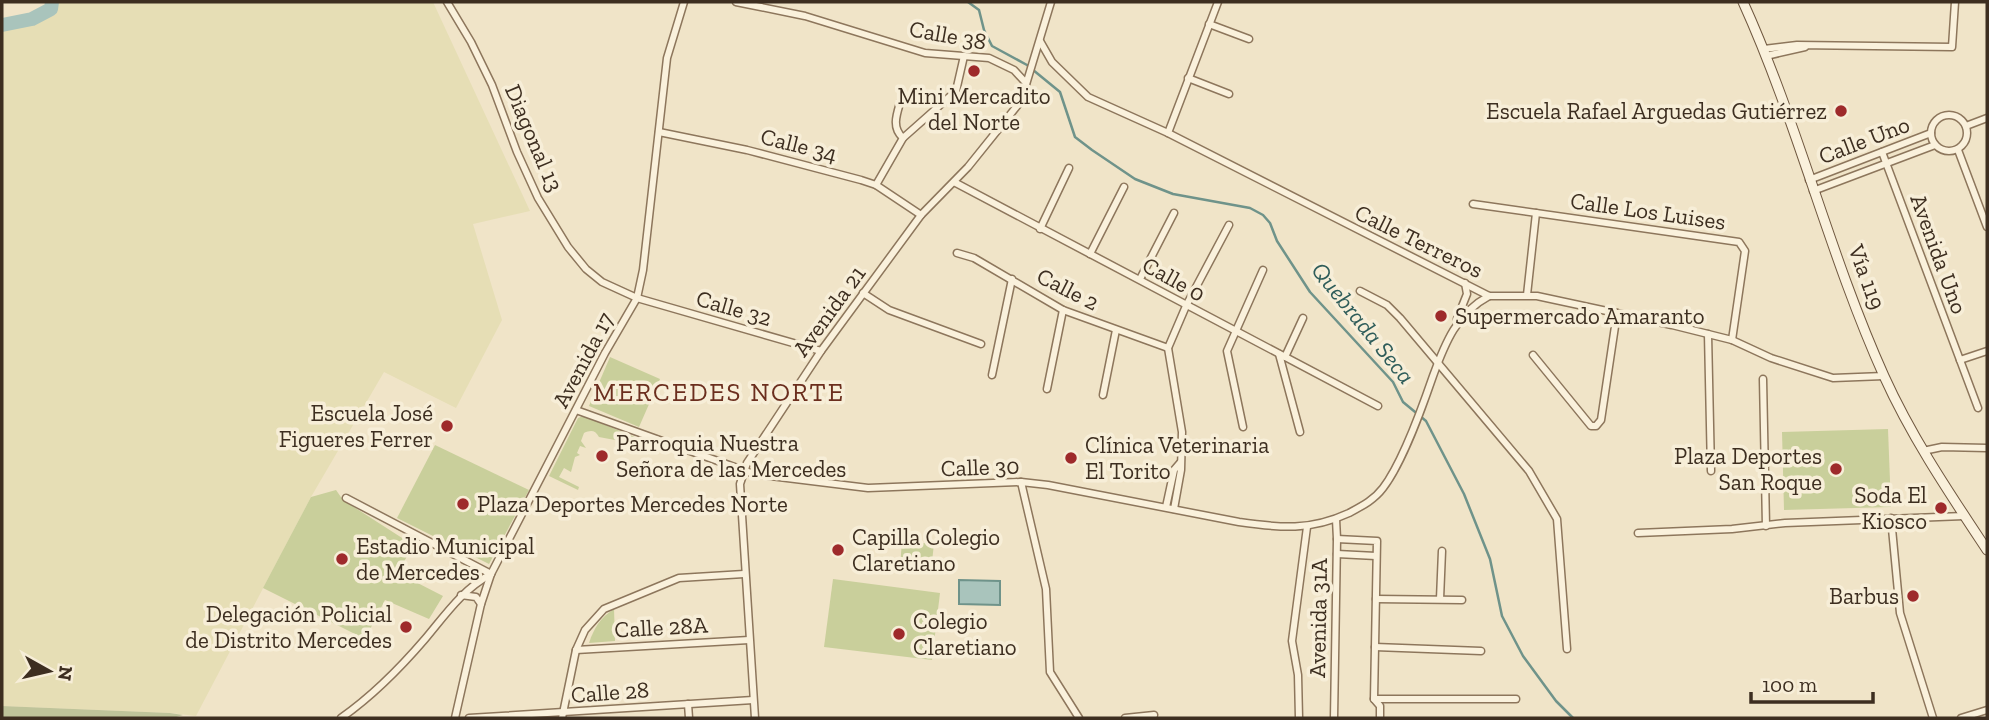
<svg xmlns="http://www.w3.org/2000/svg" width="1989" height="720" viewBox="0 0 1989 720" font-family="'Zilla Slab',serif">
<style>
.farmland{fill:#e6deb5}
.green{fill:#c9cf9b}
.cemetery{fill:#bfc49a}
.water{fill:#a9c4bc;stroke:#6f938a;stroke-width:2}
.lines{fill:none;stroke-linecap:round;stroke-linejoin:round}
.stream{stroke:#6f938a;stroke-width:2.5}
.river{stroke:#a9c4bc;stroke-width:14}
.minor-casing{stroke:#8d765c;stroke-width:9}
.secondary-casing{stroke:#6f573f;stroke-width:11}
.minor{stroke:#faf1dc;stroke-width:6}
.secondary{stroke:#faf1dc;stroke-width:9}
.poi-dot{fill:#9e2a2b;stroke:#f7eed8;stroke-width:2.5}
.labels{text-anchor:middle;stroke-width:7;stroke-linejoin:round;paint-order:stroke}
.street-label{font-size:23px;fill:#3d2e20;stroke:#f7eed8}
.poi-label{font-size:23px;fill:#3d2e20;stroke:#f7eed8;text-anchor:start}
.water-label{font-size:24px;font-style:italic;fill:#2f5d5a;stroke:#f7eed8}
.quarter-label{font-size:26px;letter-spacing:2px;fill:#6b2e1e;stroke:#f7eed8}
</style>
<rect width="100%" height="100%" fill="#f0e4c8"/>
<polygon class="farmland" points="58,2 433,2 530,211 473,224 502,320 456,408 384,372 311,497 196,716 170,713 2,706 2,30 55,15"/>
<g class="green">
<polygon points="610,357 660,379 639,427 589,406"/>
<path d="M583 416 635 437 630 447 623 445 622 447 620 441 599 437C595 430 591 430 584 433L581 441 586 448 580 446 577 453 580 455 575 457 571 472 564 468 559 477 579 487 578 490 549 476 578 418Z"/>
<polygon points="1888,429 1891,507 1784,510 1782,432"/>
<polygon points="435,445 529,490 489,564 397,518"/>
<polygon points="336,490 343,500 413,545 398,573 443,596 429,619 385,600 365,639 263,588 311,497"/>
<polygon points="902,541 934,544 931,570 900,567"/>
<polygon points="833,579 940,593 932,660 824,647"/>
<path d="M614 609 615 641 589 643C594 628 600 618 614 609Z"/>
</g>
<polygon class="cemetery" points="2,706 170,713 183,715 173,718 2,718"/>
<polygon class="water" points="959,580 1000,581 1000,605 959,604"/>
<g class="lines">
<polyline class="stream" points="968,2 979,10 984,30 992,46 1027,65 1060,92 1075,137 1092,150 1135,179 1173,194 1250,208 1263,215 1270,223 1277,241 1310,292 1393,382 1403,402 1426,421 1464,494 1490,559 1502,616 1523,656 1556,701 1573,718"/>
<polyline class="river" points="2,25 32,19 51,9 52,2"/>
<g class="minor-casing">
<g id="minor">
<polyline points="447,2 471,42 492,85 517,152 538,198 568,247 586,269 602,282 637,298 821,351"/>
<polyline points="736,2 805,16 925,53 989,58 1014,70 1026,83"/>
<polyline points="1209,24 1249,39"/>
<polyline points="1040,41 1052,62 1088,97 1168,133 1489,296 1537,296 1672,325 1732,340 1771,358 1833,378 1884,376"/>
<polyline points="1764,49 1797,45 1952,47 1955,2"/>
<polyline points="1766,56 1805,47"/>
<polyline points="1188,78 1229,94"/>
<path d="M900 103C896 116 892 128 903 138"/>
<circle cx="1949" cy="133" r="18"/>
<polyline points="1966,126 1987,118"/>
<polyline points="659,132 747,150 861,180 876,185 921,215"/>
<polyline points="1168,133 1218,2"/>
<polyline points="1958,150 1987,227"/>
<polyline points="1882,152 1978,408"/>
<polyline points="1809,180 1931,133"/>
<polyline points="954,182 1378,406"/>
<polyline points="876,185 903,138 956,91 964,56"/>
<polyline points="1813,191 1935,145"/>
<polyline points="1473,204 1739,242 1745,251 1732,340"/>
<polyline points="1040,229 1069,168"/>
<polyline points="957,253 974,258 1063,310 1168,348"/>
<polyline points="1090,254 1124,187"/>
<polyline points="1140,279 1174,213"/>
<polyline points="1360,291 1387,305 1400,318 1529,471 1557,519 1567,649"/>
<polyline points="863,293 889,310 981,344"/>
<polyline points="1527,295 1536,213"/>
<polyline points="1457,319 1467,294 1465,283"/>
<polyline points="1708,334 1711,471"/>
<polyline points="1279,354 1300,432"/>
<polyline points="1533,355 1591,426 1596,426 1601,420 1617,313"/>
<polyline points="1285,357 1303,318"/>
<polyline points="1960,360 1987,351"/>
<polyline points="992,375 1012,279"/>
<polyline points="1763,379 1766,526"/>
<polyline points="1047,389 1063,310"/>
<polyline points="1103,395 1116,330"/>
<path d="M576 410 754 474 868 488 1021 482 1048 485 1239 522C1281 528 1310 531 1349 513 1362 506 1374 500 1383 488 1403 462 1422 408 1433 376 1445 343 1457 313 1489 296"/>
<polyline points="1243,427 1227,351 1263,270"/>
<polyline points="1923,451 1942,447 1987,448"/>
<polyline points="1021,482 1046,589 1050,672 1079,718"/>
<polyline points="346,498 491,574"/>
<polyline points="1166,507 1174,470 1180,463"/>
<polyline points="1174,509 1181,470 1182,432 1168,348 1186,306 1229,225"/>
<polyline points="1891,518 1900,613 1933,718"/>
<polyline points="1638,533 1732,529 1785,523 1964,516"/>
<polyline points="1337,539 1377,541 1374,699 1380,706 1380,718"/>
<polyline points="1337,554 1376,556"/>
<polyline points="461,595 476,597 481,604"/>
<polyline points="1376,599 1462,600"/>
<polyline points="1440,599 1442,551"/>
<polyline points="1375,647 1481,651"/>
<polyline points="576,650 749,640"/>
<polyline points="1374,699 1516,699"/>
<polyline points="688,704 689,718"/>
<path d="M341 718C371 697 401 667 425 639 446 614 462 590 491 574"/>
<polyline points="455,718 481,604 491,574 605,353 637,298 643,270 667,58 684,2"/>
<polyline points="469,718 753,700"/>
<polyline points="562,718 576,650 585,630 604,609 679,578 744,574"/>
<polyline points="755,718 740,484 747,463 821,351 921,215 968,167 1021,101 1051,2"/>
<polyline points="1125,718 1154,715"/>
<polyline points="1299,718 1298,675 1292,641 1307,527"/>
<polyline points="1334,718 1337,539 1336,519"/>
<polyline points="1961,718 1987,710"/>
</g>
</g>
<g class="secondary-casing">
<path id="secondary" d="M1743 2C1798 123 1829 254 1884 376 1912 438 1950 494 1987 550"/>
</g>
<use href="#minor" class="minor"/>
<use href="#secondary" class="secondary"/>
</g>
<g class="poi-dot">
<circle cx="974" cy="71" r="7"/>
<circle cx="1841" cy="111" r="7"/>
<circle cx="1441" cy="316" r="7"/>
<circle cx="447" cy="426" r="7"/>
<circle cx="602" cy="456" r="7"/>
<circle cx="1071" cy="458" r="7"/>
<circle cx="1836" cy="469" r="7"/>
<circle cx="463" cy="504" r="7"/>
<circle cx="1941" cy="508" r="7"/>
<circle cx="838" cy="550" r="7"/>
<circle cx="342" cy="559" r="7"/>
<circle cx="1913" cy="596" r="7"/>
<circle cx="406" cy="627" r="7"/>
<circle cx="899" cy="634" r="7"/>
</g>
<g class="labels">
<g class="street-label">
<text transform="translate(948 35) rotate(10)" y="8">Calle 38</text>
<text transform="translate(534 138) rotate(67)" y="8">Diagonal 13</text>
<text transform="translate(1864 140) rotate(-21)" y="8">Calle Uno</text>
<text transform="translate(799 145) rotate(14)" y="8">Calle 34</text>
<text transform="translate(1648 211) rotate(8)" y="8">Calle Los Luises</text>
<text transform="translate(1419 241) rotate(26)" y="8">Calle Terreros</text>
<text transform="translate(1939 254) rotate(70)" y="8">Avenida Uno</text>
<text transform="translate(1867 277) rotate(70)" y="8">Vía 119</text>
<text transform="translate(1174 279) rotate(29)" y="8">Calle 0</text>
<text transform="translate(1068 289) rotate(27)" y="8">Calle 2</text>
<text transform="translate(734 308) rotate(16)" y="8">Calle 32</text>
<text transform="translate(829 311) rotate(-54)" y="8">Avenida 21</text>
<text transform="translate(583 360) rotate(-62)" y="8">Avenida 17</text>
<text transform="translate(980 467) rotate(-2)" y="8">Calle 30</text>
<text transform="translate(1318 618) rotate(-89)" y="8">Avenida 31A</text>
<text transform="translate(661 627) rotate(-3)" y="8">Calle 28A</text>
<text transform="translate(610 692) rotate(-4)" y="8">Calle 28</text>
</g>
<g class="poi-label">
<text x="974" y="104" text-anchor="middle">Mini Mercadito<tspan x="974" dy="26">del Norte</tspan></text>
<text x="1827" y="119" text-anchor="end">Escuela Rafael Arguedas Gutiérrez</text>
<text x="1455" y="324">Supermercado Amaranto</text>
<text x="433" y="421" text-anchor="end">Escuela José<tspan x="433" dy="26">Figueres Ferrer</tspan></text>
<text x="616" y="451">Parroquia Nuestra<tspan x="616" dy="26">Señora de las Mercedes</tspan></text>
<text x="1085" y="453">Clínica Veterinaria<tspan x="1085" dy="26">El Torito</tspan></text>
<text x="1822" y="464" text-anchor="end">Plaza Deportes<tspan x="1822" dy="26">San Roque</tspan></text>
<text x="1927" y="503" text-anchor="end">Soda El<tspan x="1927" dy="26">Kiosco</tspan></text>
<text x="477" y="512">Plaza Deportes Mercedes Norte</text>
<text x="852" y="545">Capilla Colegio<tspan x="852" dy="26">Claretiano</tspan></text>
<text x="356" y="554">Estadio Municipal<tspan x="356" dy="26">de Mercedes</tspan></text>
<text x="1899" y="604" text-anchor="end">Barbus</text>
<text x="392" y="622" text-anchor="end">Delegación Policial<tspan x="392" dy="26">de Distrito Mercedes</tspan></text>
<text x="913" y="629">Colegio<tspan x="913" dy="26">Claretiano</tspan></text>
</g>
<g class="water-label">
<text transform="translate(1363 323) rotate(51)" y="8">Quebrada Seca</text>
</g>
<g class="quarter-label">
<text x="719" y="401">MERCEDES NORTE</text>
</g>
</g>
<rect width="1989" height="720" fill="none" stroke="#3d2e20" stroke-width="7"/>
<g transform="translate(49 671) rotate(98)" stroke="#f7eed8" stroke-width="5" paint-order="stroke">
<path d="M0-5L12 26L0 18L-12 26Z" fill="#3d2e20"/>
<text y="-10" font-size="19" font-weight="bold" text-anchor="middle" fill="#3d2e20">N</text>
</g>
<path d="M1751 692v10h122v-10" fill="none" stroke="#3d2e20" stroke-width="3.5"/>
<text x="1762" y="692" font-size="21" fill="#3d2e20" stroke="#f7eed8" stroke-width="5" paint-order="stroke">100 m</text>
</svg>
